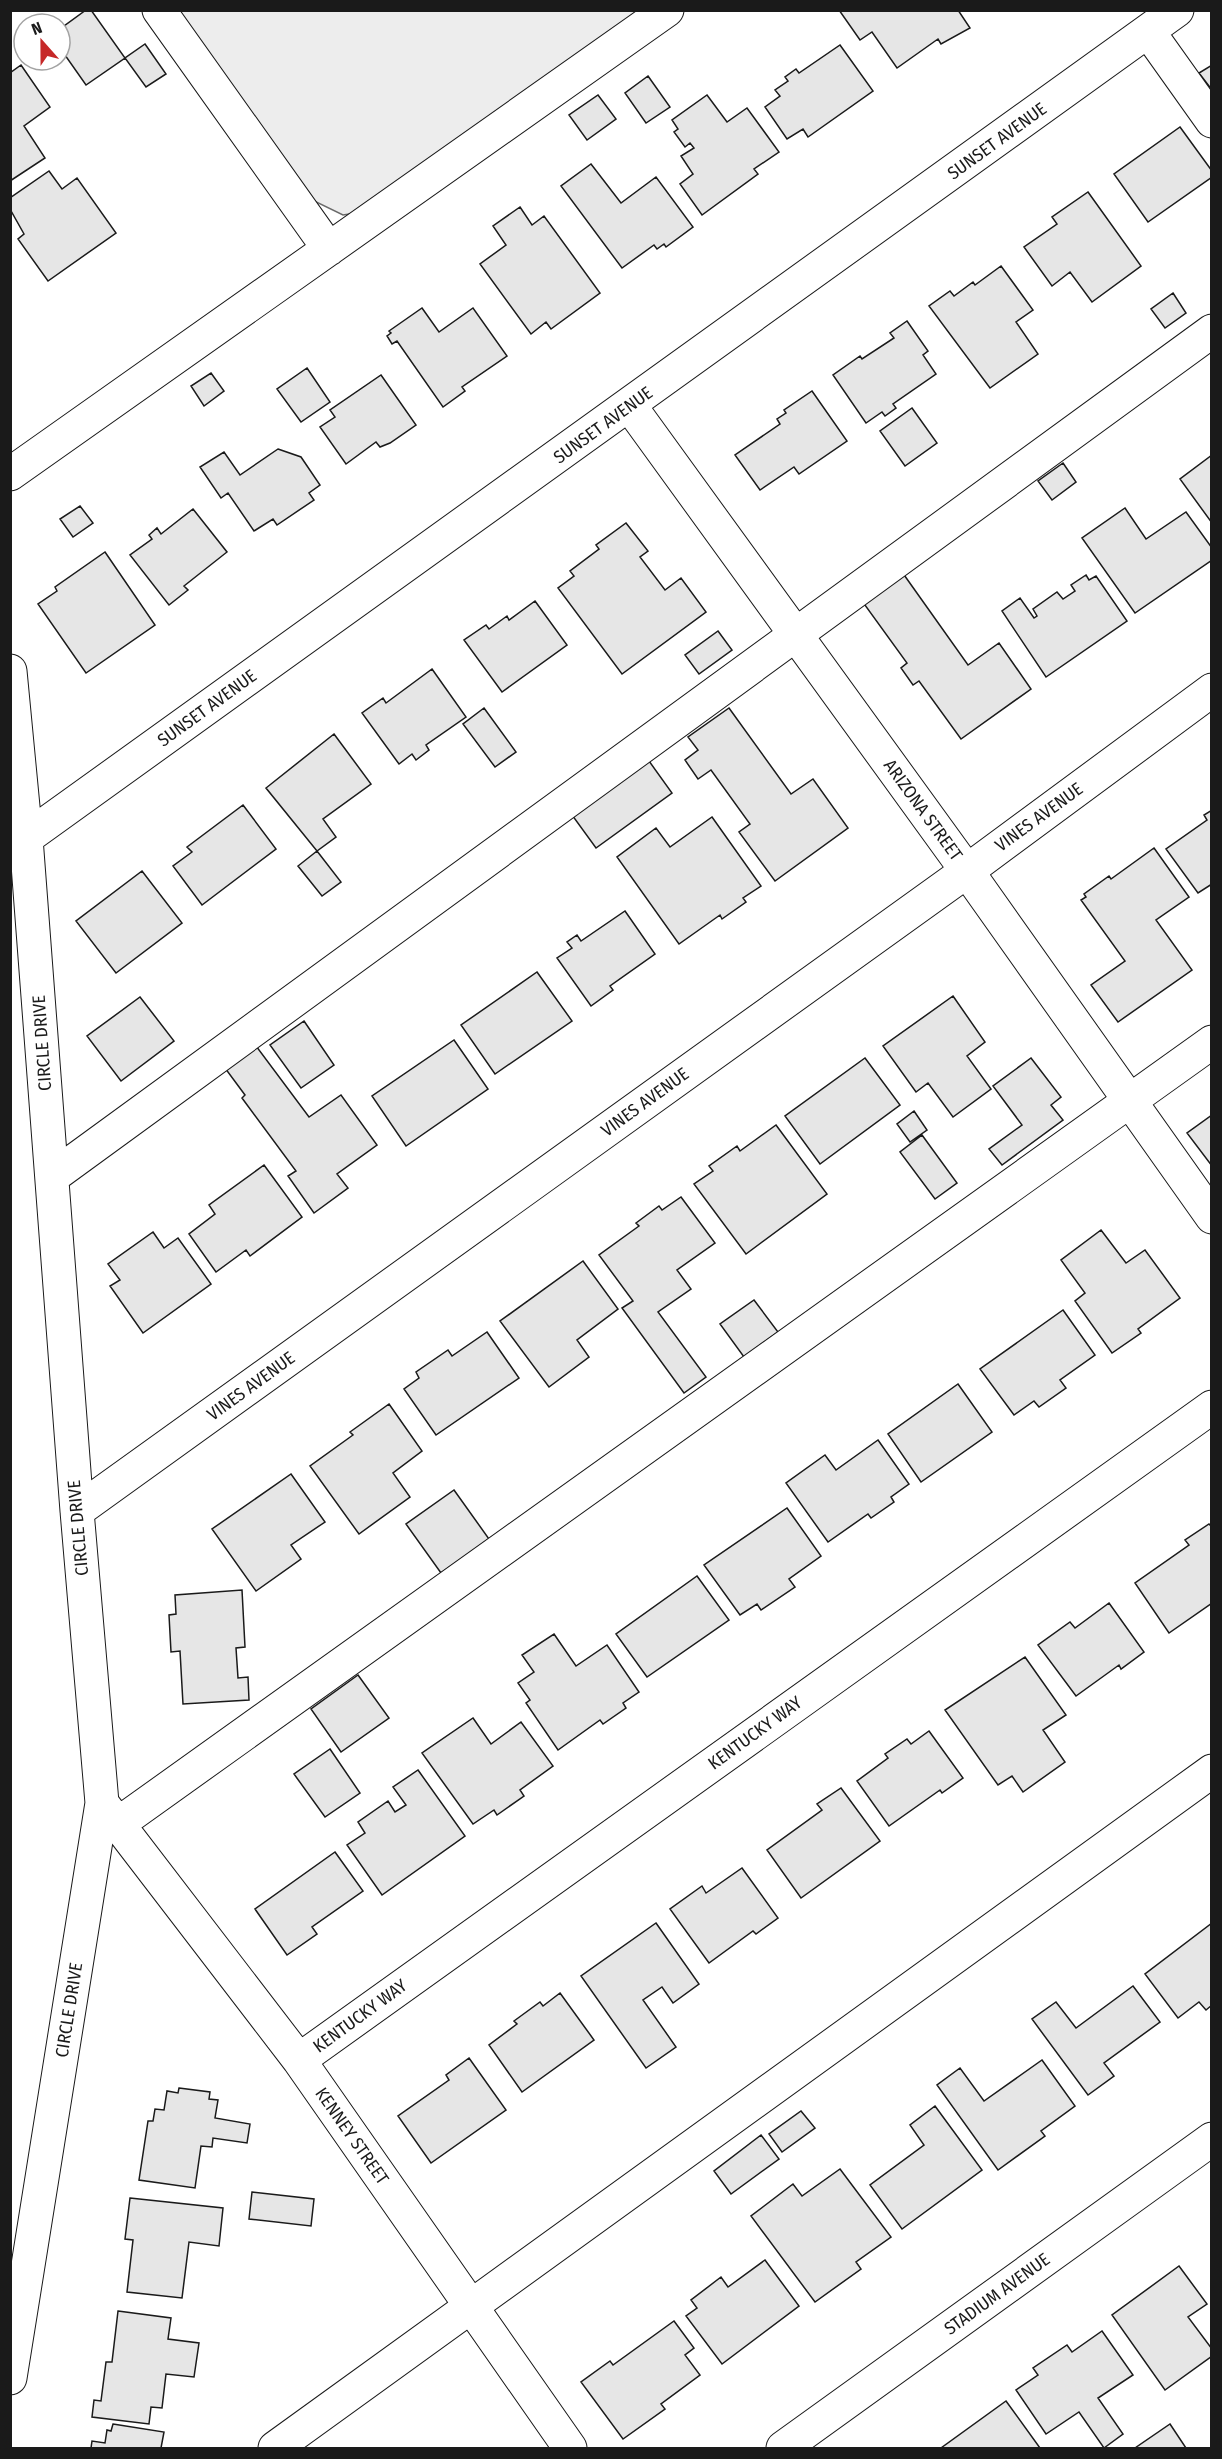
<svg xmlns="http://www.w3.org/2000/svg" width="1222" height="2459" viewBox="0 0 1222 2459" font-family="'Fira Sans Condensed',sans-serif">
  <style>
    .built { fill: #ededed; stroke: #6a6a6a; stroke-width: 1.5 }
    .building { fill: #e6e6e6; stroke: #1a1a1a; stroke-width: 1.5 }
    .lines { fill: none; stroke-linecap: round; stroke-linejoin: round }
    .minor-casing { stroke: #1a1a1a; stroke-width: 35 }
    .minor { stroke: #fff; stroke-width: 33 }
    .labels { text-anchor: middle; dominant-baseline: central; stroke-width: 4.5; stroke-linejoin: round; paint-order: stroke }
    .street-label { font-size: 18px; fill: #1a1a1a; stroke: #fff }
  </style>
  <rect width="100%" height="100%" fill="#fff"/>
  <path class="built" d="M172,11H660L375,210L343,215L310,199Z"/>
  <path class="building" d="M86,10H91L125,58L86,85L60,48V29Z
    M839,10H958L970,28L941,44L938,39L897,68L872,32L860,40Z
    M145,44L166,74L146,87L125,58Z
    M840,45L873,91L808,137L803,129L787,139L765,107L780,96L775,90L788,81L785,77L796,69L799,73Z
    M21,65L50,107L24,126L45,158L10,181V73Z
    M1212,65V90L1199,73Z
    M648,76L670,107L646,123L625,93Z
    M598,95L616,119L587,140L569,115Z
    M707,95L727,122L747,108L779,152L754,169L758,174L702,215L680,184L693,174L681,156L694,148L690,143L685,147L674,132L678,129L672,120Z
    M1180,127L1212,171V177L1148,222L1114,174Z
    M591,164L621,203L656,177L693,227L666,247L664,244L657,249L654,245L622,268L561,186Z
    M49,171L62,189L77,178L116,233L48,281L18,239L24,234L10,209V198Z
    M1088,192L1141,266L1092,302L1070,272L1052,286L1024,247L1057,224L1052,217Z
    M520,207L532,225L544,216L600,293L551,329L546,322L531,334L480,264L506,245L493,226Z
    M1001,266L1033,310L1016,322L1038,354L990,388L929,306L950,291L954,296L973,282L975,285Z
    M1173,293L1186,313L1165,328L1151,309Z
    M422,308L439,332L473,308L507,356L462,387L465,391L443,407L397,341L392,344L387,336L391,333L389,331Z
    M907,321L928,351L923,355L936,374L893,404L896,408L885,416L882,412L866,423L833,375L860,356L862,359L894,338L890,333Z
    M307,368L330,402L301,422L277,389Z
    M211,373L224,391L204,406L191,386Z
    M381,375L416,425L390,443L380,447L376,442L346,464L320,427L335,417L330,410Z
    M812,391L847,441L799,474L794,467L760,490L735,455L780,424L777,419L786,413L784,410Z
    M912,408L937,443L905,466L880,431Z
    M278,449L301,457L320,485L309,493L314,500L277,525L273,519L254,531L228,493L221,498L200,467L224,452L240,475Z
    M1212,455V523L1180,479Z
    M1063,463L1076,482L1052,500L1038,481Z
    M80,506L93,523L73,537L60,519Z
    M1125,508L1146,539L1186,512L1212,548V560L1135,613L1082,538Z
    M193,509L227,552L184,586L188,590L169,605L130,555L152,539L149,535L157,528L161,534Z
    M626,523L648,551L640,557L665,590L681,578L706,612L622,674L558,588L574,576L570,571L599,549L596,545Z
    M105,552L155,625L86,673L38,604L57,591L55,587Z
    M902,572L968,665L999,643L1031,689L961,739L919,681L913,685L901,668L907,663L862,601Z
    M1086,575L1089,580L1096,576L1127,621L1046,677L1002,611L1020,598L1034,618L1037,616L1033,609L1057,592L1063,599L1075,591L1071,585Z
    M535,601L567,645L502,692L464,640L486,625L489,629L507,616L509,620Z
    M718,631L732,650L699,674L685,655Z
    M432,669L466,717L426,745L429,750L416,760L412,754L399,764L362,713L383,698L386,703Z
    M484,708L516,752L495,767L463,724Z
    M729,708L791,794L813,779L848,828L775,881L739,832L750,824L711,770L698,779L685,760L698,750L688,737Z
    M334,734L371,784L323,819L336,837L317,851L266,788Z
    M649,761L672,793L596,848L572,815Z
    M243,805L276,849L202,905L173,866L192,852L187,847Z
    M1212,810V884L1198,893L1166,849L1207,820L1204,815Z
    M712,817L761,886L743,898L746,902L722,919L720,915L679,944L617,857L656,828L670,847Z
    M1154,848L1189,897L1156,920L1192,970L1118,1022L1091,985L1125,961L1081,900L1086,897L1084,894L1109,876L1111,879Z
    M317,851L341,882L322,896L298,866Z
    M142,871L182,923L116,973L76,921Z
    M625,911L655,954L610,986L613,990L591,1006L557,958L572,948L567,942L577,935L581,941Z
    M537,972L572,1021L495,1074L461,1025Z
    M953,996L985,1042L967,1056L991,1089L953,1117L928,1083L916,1092L883,1046Z
    M140,997L174,1041L121,1081L87,1036Z
    M304,1021L334,1065L301,1088L270,1045Z
    M454,1040L488,1089L406,1146L372,1096Z
    M253,1042L309,1117L341,1095L377,1145L337,1174L348,1188L314,1213L288,1176L296,1171L242,1098L245,1095L222,1064Z
    M865,1058L900,1105L820,1164L785,1116Z
    M1031,1058L1061,1097L1051,1105L1063,1120L1002,1165L989,1149L1022,1125L993,1086Z
    M914,1111L927,1130L910,1142L897,1124Z
    M1212,1115V1166L1187,1133Z
    M776,1125L827,1194L746,1254L694,1184L713,1171L709,1166L737,1146L740,1151Z
    M922,1135L957,1183L935,1199L900,1152Z
    M264,1165L302,1217L250,1256L246,1250L216,1272L189,1234L215,1214L209,1205Z
    M681,1197L715,1243L677,1270L691,1289L658,1312L706,1377L684,1393L622,1308L633,1301L599,1255L639,1226L636,1223L659,1206L662,1210Z
    M1101,1230L1126,1263L1145,1250L1180,1298L1138,1329L1141,1333L1112,1353L1075,1301L1085,1293L1061,1260Z
    M153,1232L164,1248L178,1238L211,1284L143,1333L110,1286L120,1280L108,1264Z
    M583,1261L618,1309L577,1340L589,1357L549,1387L500,1321Z
    M754,1300L778,1332L744,1357L720,1324Z
    M1063,1310L1095,1355L1060,1380L1066,1388L1039,1407L1034,1401L1014,1415L980,1369Z
    M487,1332L519,1378L436,1435L404,1389L419,1378L416,1372L448,1350L452,1356Z
    M958,1384L992,1432L921,1482L888,1434Z
    M389,1404L422,1451L393,1473L410,1497L359,1534L310,1466L353,1435L350,1432Z
    M878,1440L909,1484L891,1497L894,1502L871,1518L868,1514L828,1542L786,1483L825,1455L836,1470Z
    M291,1474L325,1522L291,1545L301,1559L256,1591L212,1529Z
    M454,1490L489,1539L441,1573L406,1524Z
    M787,1508L821,1556L789,1579L795,1587L761,1610L757,1604L740,1615L704,1565Z
    M1209,1524L1212,1527V1603L1169,1633L1135,1583L1189,1545L1185,1540Z
    M697,1576L729,1620L647,1677L616,1634Z
    M242,1590L245,1647L236,1648L238,1678L248,1677L249,1700L183,1704L180,1651L171,1652L169,1615L176,1614L175,1595Z
    M1109,1603L1144,1652L1121,1669L1119,1665L1076,1696L1038,1645L1070,1622L1075,1628Z
    M554,1634L576,1666L607,1645L639,1692L623,1703L626,1708L603,1724L600,1720L558,1750L526,1703L530,1700L518,1683L534,1672L522,1655Z
    M1025,1657L1066,1715L1043,1730L1065,1762L1023,1792L1012,1776L998,1785L945,1710Z
    M358,1675L389,1718L341,1752L311,1709Z
    M473,1718L491,1744L521,1722L553,1766L520,1790L524,1796L497,1815L494,1810L473,1824L422,1753Z
    M929,1731L963,1778L942,1793L940,1790L889,1826L857,1781L888,1758L885,1754L907,1739L911,1744Z
    M330,1749L360,1793L325,1817L294,1774Z
    M418,1770L465,1836L382,1895L347,1845L365,1833L358,1822L388,1801L395,1812L406,1805L393,1787Z
    M841,1788L880,1841L801,1898L767,1850L822,1810L817,1804Z
    M335,1852L363,1891L312,1927L317,1934L287,1955L255,1909Z
    M742,1868L778,1918L756,1934L753,1931L709,1963L670,1909L702,1886L706,1893Z
    M656,1923L699,1984L673,2003L662,1987L643,2000L676,2047L646,2068L581,1976Z
    M1212,1923V2005L1206,2010L1199,2002L1178,2018L1145,1974Z
    M1133,1986L1160,2022L1104,2063L1114,2076L1088,2095L1032,2019L1056,2002L1076,2028Z
    M560,1993L594,2040L522,2092L489,2045L517,2024L514,2021L540,2002L543,2006Z
    M469,2058L506,2110L431,2163L398,2116L449,2080L446,2075Z
    M1042,2060L1075,2106L1041,2131L1045,2136L998,2170L937,2085L960,2068L984,2101Z
    M179,2088L210,2092L209,2099L218,2100L215,2118L250,2124L247,2143L213,2138L212,2147L201,2146L195,2188L139,2180L148,2121H153L155,2109L164,2110L167,2091L178,2093Z
    M935,2106L982,2170L902,2229L870,2185L924,2145L910,2125Z
    M801,2111L815,2128L782,2152L769,2134Z
    M761,2135L779,2159L731,2194L714,2171Z
    M840,2169L891,2237L856,2262L861,2269L815,2302L751,2216L793,2184L802,2196Z
    M252,2192L314,2199L311,2226L249,2219Z
    M130,2198L223,2208L219,2246L189,2242L182,2298L127,2292L133,2240L125,2239Z
    M765,2260L799,2306L722,2364L686,2316L697,2308L691,2300L721,2277L728,2287Z
    M1179,2266L1207,2304L1188,2317L1212,2349V2356L1165,2390L1112,2315Z
    M118,2311L171,2318L168,2339L199,2343L194,2377L166,2374L162,2408L151,2407L149,2424L92,2417L94,2400L101,2401L106,2362H112Z
    M674,2321L694,2348L685,2355L700,2375L661,2404L665,2409L623,2439L581,2382L610,2361L613,2365Z
    M1102,2331L1133,2375L1098,2398L1123,2434L1104,2448L1079,2412L1046,2434L1016,2390L1038,2375L1033,2368L1067,2345L1072,2352Z
    M1006,2401L1040,2448H941Z
    M113,2424L164,2432L161,2448H91L92,2441L105,2443L107,2430L111,2431Z
    M1170,2424L1186,2448H1135Z"/>
  <g class="lines">
    <defs>
      <path id="minor" d="M159,10L329,249
        M1148,31L1212,121
        M630,406L967,871L1212,1217
        M10,474L667,10
        M10,671L26,838L77,1511L102,1803L10,2378
        M26,838L1177,10
        M52,1177L1212,331
        M77,1511L967,871L1212,690
        M105,1807L299,2060L570,2448
        M118,1824L1212,1042
        M299,2060L1212,1407
        M275,2448L1212,1771
        M783,2448L1212,2139"/>
    </defs>
    <use href="#minor" class="minor-casing"/>
    <use href="#minor" class="minor"/>
  </g>
  <g class="labels">
    <g class="street-label">
      <text transform="translate(997 141) rotate(-36)">SUNSET AVENUE</text>
      <text transform="translate(603 425) rotate(-36)">SUNSET AVENUE</text>
      <text transform="translate(207 708) rotate(-36)">SUNSET AVENUE</text>
      <text transform="translate(923 810) rotate(54)">ARIZONA STREET</text>
      <text transform="translate(1039 817) rotate(-36)">VINES AVENUE</text>
      <text transform="translate(42 1043) rotate(-94)">CIRCLE DRIVE</text>
      <text transform="translate(645 1102) rotate(-36)">VINES AVENUE</text>
      <text transform="translate(251 1386) rotate(-36)">VINES AVENUE</text>
      <text transform="translate(78 1528) rotate(-95)">CIRCLE DRIVE</text>
      <text transform="translate(755 1733) rotate(-36)">KENTUCKY WAY</text>
      <text transform="translate(69 2010) rotate(-81)">CIRCLE DRIVE</text>
      <text transform="translate(360 2016) rotate(-36)">KENTUCKY WAY</text>
      <text transform="translate(352 2136) rotate(55)">KENNEY STREET</text>
      <text transform="translate(997 2294) rotate(-36)">STADIUM AVENUE</text>
    </g>
  </g>
  <rect width="1222" height="2459" fill="none" stroke="#1a1a1a" stroke-width="24"/>
  <g transform="translate(42 42) rotate(339)"><circle r="28" fill="#ffffff" stroke="#a3a3a3" stroke-width="1.5"/>
  <path d="M0-4.5L10 22L0 15L-10 22Z" fill="#c62828"/>
  <text y="-9" font-size="16" font-weight="bold" text-anchor="middle" fill="#1a1a1a">N</text>
  </g>
</svg>
